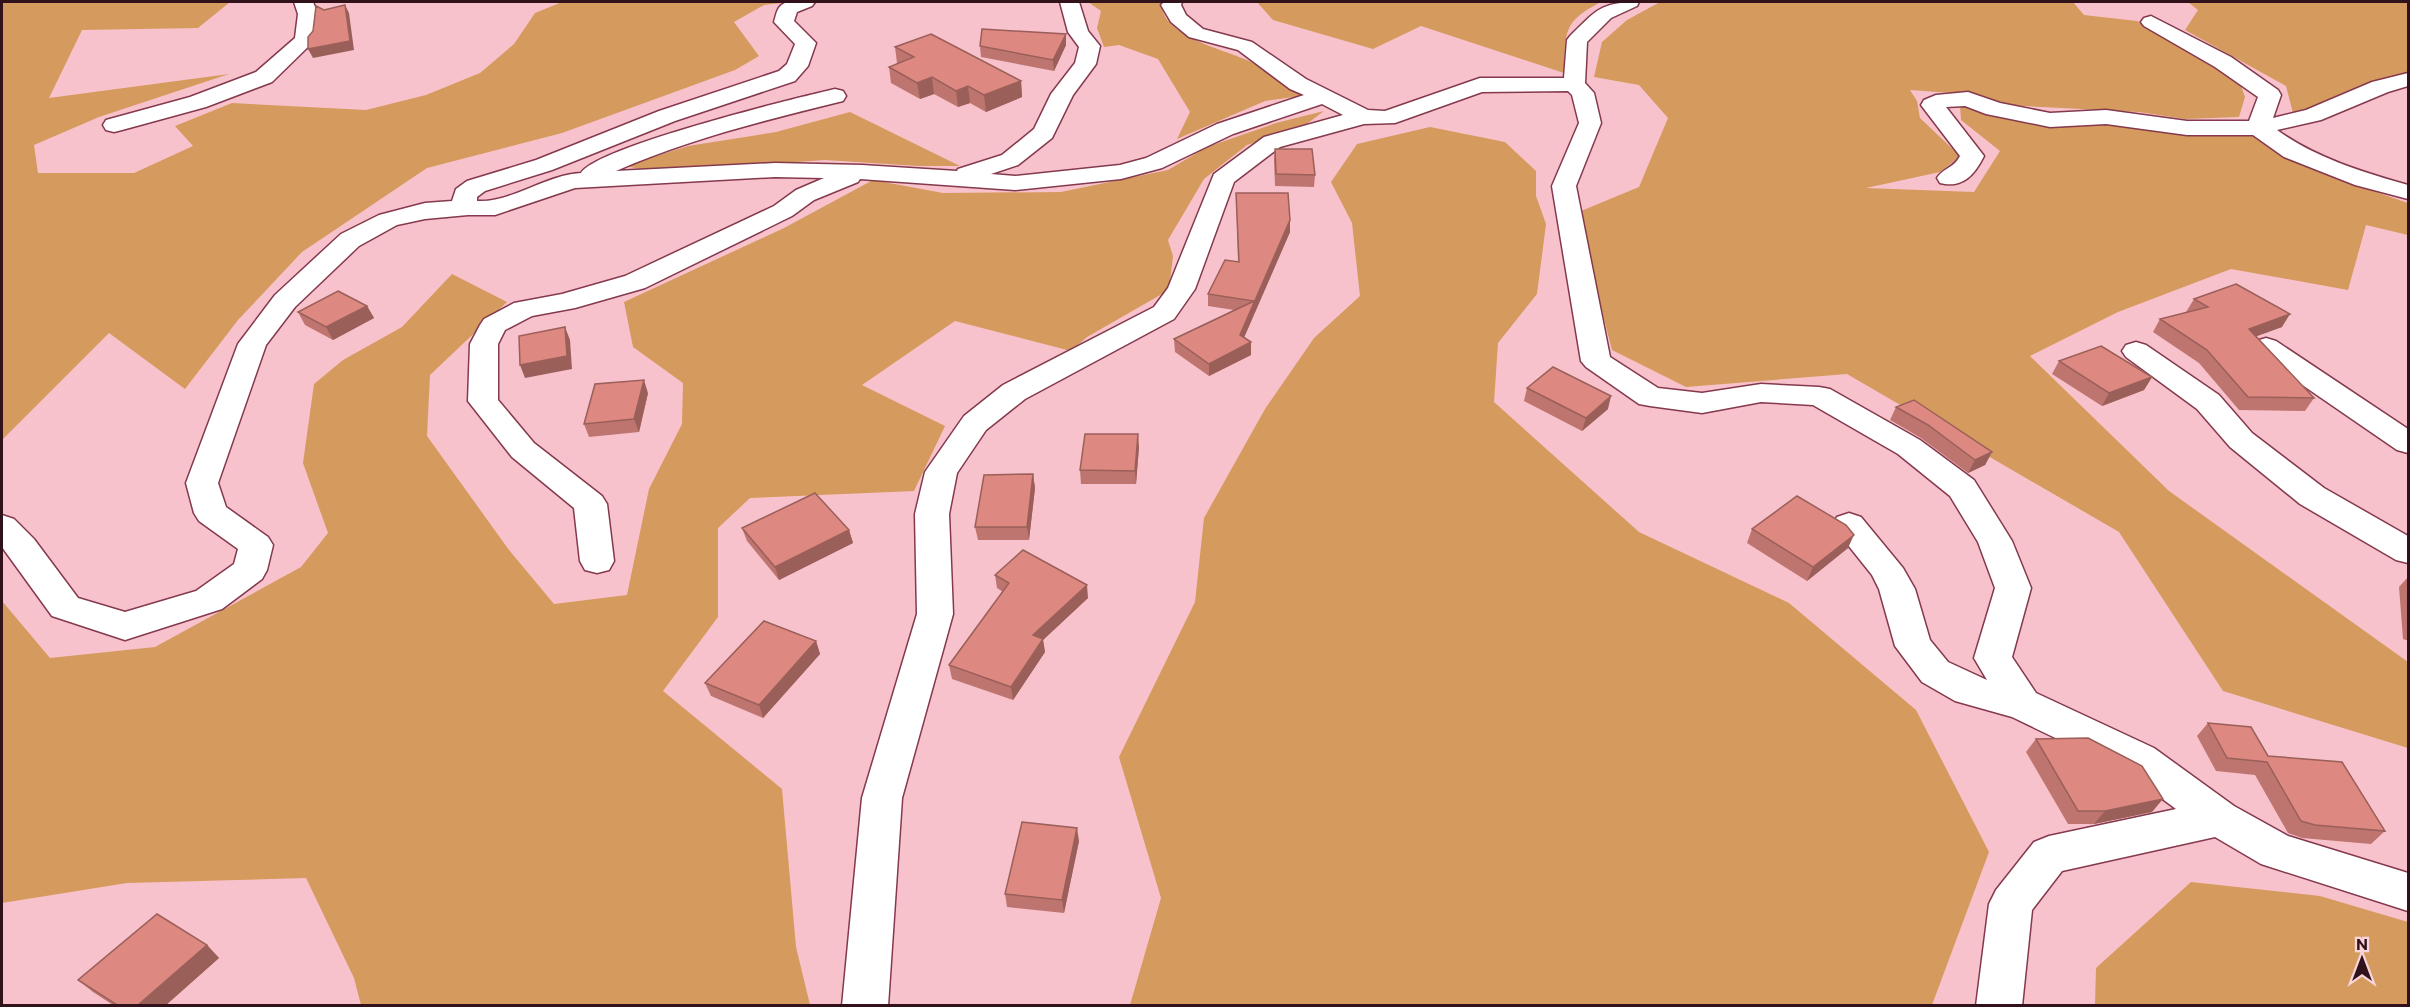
<svg xmlns="http://www.w3.org/2000/svg" width="2410" height="1007" viewBox="0 0 2410 1007" font-family="Commissioner,sans-serif">
  <style>
    .green { fill: #d59a5d }
    .lines { fill: none; stroke-linecap: round; stroke-linejoin: round }
    .minor-casing { stroke: #84394d; stroke-width: 3 }
    .minor { fill: #fff; fill-rule: evenodd }
    .wall { fill: #be756f }
    .shaded-wall { fill: #9b5f5a }
    .building { fill: #dd8881; stroke: #9b5f5a; stroke-width: 1.5 }
  </style>
  <rect width="100%" height="100%" fill="#f8c2cc"/>
  <path class="green" d="M2,2H230L198,28L82,30L49,98L229,74L99,117L34,145L38,173H134L193,146L175,126L232,103L366,110L426,95L480,73L514,44L535,13L562,2H791L764,5L734,22L759,56L735,70L562,133L427,168L302,252L238,320L185,389L109,333L2,440Z
    M1088,2H1162C1159,35 1222,49 1247,60C1266,69 1284,84 1301,96L1265,101L1177,139L1190,112L1158,59L1119,45L1104,47L1097,28L1101,11Z
    M1257,2H1601C1562,22 1566,32 1564,73L1421,26L1373,49L1273,20Z
    M1660,2H2073L2084,15L2137,21L2240,83L2245,97L2239,117L2185,119L2139,112L2005,105L1981,95L1910,90L1917,101L1920,118L1960,156L1940,172L1866,188L1974,192L2000,151L1961,120L1960,106L2005,117L2069,127L2118,124L2191,136L2255,135L2289,157L2353,184L2408,203V235L2366,225L2348,290L2231,269L2118,312L2030,356L2169,491L2408,662V748L2223,691L2119,532L1847,374L1686,387L1612,350L1590,265L1581,211L1639,187L1668,118L1639,85L1594,77L1602,42L1627,20Z
    M2188,2H2408V77L2293,113L2286,86L2185,30L2198,10Z
    M1324,111L1304,126L1247,145L1204,179L1168,240L1173,256L1169,290L1087,337L1071,351L955,321L862,385L945,426L914,491L750,498L718,528V617L663,691L782,789L796,947L810,1005H361L354,978L306,878L127,883L2,903V601L50,658L155,647L301,567L328,533L303,463L314,384L343,360L402,327L452,274L507,302L430,375L427,436L509,550L554,604L627,595L649,489L682,424L683,383L633,347L624,302L784,228L873,180L943,193L1061,192L1168,170L1207,147L1276,123Z
    M850,112L960,166H919L825,160L655,172L625,166L688,146L776,132Z
    M1430,127L1505,142L1536,171V196L1546,224L1537,294L1498,343L1494,402L1639,532L1789,603L1916,710L1989,852L1932,1005H1130L1161,898L1119,757L1195,602L1204,518L1265,409L1314,338L1360,296L1352,223L1331,182L1357,144Z
    M2191,882L2320,896L2408,922V1005H2095L2096,968Z"/>
  <g class="lines">
    <defs>
      <path id="minor" d="M294,2H313L318,14L315,40L272,82L206,107L122,130L114,132L106,130L103,125L106,120L190,97L256,72L295,38L298,14Z
        M788,2H815L812,6L797,12L794,21L816,43L808,66L795,81L675,121L552,170L485,191L477,197V201C511,203 545,175 581,173C596,147 796,98 835,89L843,91L846,96L843,101C766,120 689,139 616,171L775,163L862,165L957,171L958,169L1002,155L1034,129L1051,94L1075,63L1079,47L1068,32L1060,2H1079L1088,31L1100,46L1096,64L1073,95L1052,138L1018,165L991,174L1015,176L1120,165L1146,158L1217,124L1304,95L1290,89L1238,50L1189,37L1171,22L1161,5L1164,2H1182L1181,5L1186,15L1203,29L1252,42L1306,79L1368,110L1385,111L1480,78H1564L1567,40L1570,36C1597,10 1600,2 1639,2L1637,6L1611,18L1587,42L1585,83L1594,93L1601,123L1576,186L1610,357L1658,388L1702,393L1761,384L1819,387L1830,389L1920,440L1974,480L2012,541L2031,588L2012,657L2036,693L2154,748L2234,806L2288,836L2408,873V911L2261,864L2215,837L2062,871L2032,910L2022,1006H1976L1989,904L1996,890L2034,842L2049,836L2176,809L2126,772L2012,717L1955,701L1922,682L1895,646L1879,589L1872,575L1832,525L1837,517L1849,513L1861,517L1903,568L1915,589L1930,640L1948,662L1987,680L1974,658L1995,588L1978,542L1950,496L1898,454L1813,405L1761,402L1702,413L1650,406L1639,404L1586,367L1581,361L1552,186L1579,123L1572,95L1568,91L1482,92L1395,123L1364,124L1280,147L1234,182L1195,289L1174,319L1025,399L986,430L957,473L949,514L953,614L902,798L888,1006H842L862,798L917,614L915,514L925,472L964,416L1003,385L1154,307L1168,288L1214,174L1264,137L1343,115L1322,104L1233,134L1162,168L1121,179L1015,190L860,179L858,182L814,200L792,216L645,288L575,308L532,316L505,330L498,344V400L534,443L602,496L607,504L614,561L609,570L597,573L585,570L580,561L574,508L512,457L468,401L470,344L480,325L484,319L514,303L562,294L625,276L774,206L796,190L824,178L775,177L575,188L495,215H468L425,219L397,225L359,246L295,307L266,345L218,483L226,507L268,537L273,545L267,570L262,579L222,609L125,640L52,616L2,547V515L14,519L34,539L78,598L125,612L196,591L234,564L238,549L199,521L194,513L186,483L238,344L275,295L341,234L379,215L425,203L452,201L456,189L467,181L536,160L659,111L779,71L787,64L795,44L774,22C777,12 777,5 788,2Z
        M2151,16L2231,57L2278,90L2281,95L2273,118L2306,110L2372,82L2408,73V86L2388,92L2321,120L2277,130C2316,158 2363,172 2408,185V199L2355,185L2284,157L2253,135H2187L2106,124L2050,127L1986,114L1965,106L1946,107L1984,156C1975,174 1963,189 1940,183L1937,178C1944,167 1953,169 1960,156L1921,105L1924,100L1936,95L1968,92L2000,103L2050,113L2106,110L2187,121H2249L2258,97L2215,67L2144,26L2141,22L2144,18Z
        M2266,338L2276,341L2408,429V453L2397,450L2256,353L2252,347L2256,341Z
        M2136,342L2146,345L2219,395L2252,433L2324,488L2408,536V563L2396,560L2300,504L2230,447L2197,409L2126,357L2122,351L2126,345Z"/>
    </defs>
    <use href="#minor" class="minor-casing"/>
    <use href="#minor" class="minor"/>
  </g>
  <path class="wall" d="M1066,34V45L1054,71L981,57L980,46Z
    M895,47L1021,81L1022,97L986,112L970,103L958,107L934,94L920,99L891,83L889,67L898,63H897Z
    M1275,149L1315,175L1314,187L1275,186L1274,160Z
    M1236,193L1290,220V232L1244,337L1251,342V355L1209,376L1175,352L1174,339L1234,310L1208,306V294L1238,262Z
    M2194,299L2282,327L2256,336L2314,398L2305,411L2239,410L2199,363L2153,332L2160,319L2187,312H2186Z
    M367,306L374,318L333,340L305,325L298,312Z
    M2059,361L2152,377L2144,390L2102,406L2052,374Z
    M1527,388L1608,409L1582,431L1524,401Z
    M648,393L639,432L589,437L584,424Z
    M1896,407L1992,452L1985,465L1968,473L1921,438L1890,420Z
    M1139,447L1136,484H1081L1080,470Z
    M1033,474L1035,488L1029,540H978L975,527Z
    M742,528L849,530L853,543L779,580L747,541Z
    M1752,529L1848,548L1807,581L1747,543Z
    M995,575L1088,598L1043,640L1045,652L1013,700L952,679L949,665L1003,592L997,588Z
    M2409,576V641L2403,639L2399,587Z
    M816,641L820,654L763,718L711,696L705,683Z
    M2208,723L2268,756L2385,831L2371,844L2302,838L2288,833L2255,775L2216,771L2197,736Z
    M2036,739L2152,812L2094,824H2068L2026,752Z
    M1079,841L1064,913L1007,907L1005,894Z
    M207,945L219,958L166,1005H113L93,992L78,980Z"/>
  <path class="shaded-wall" d="M345,5L349,13L354,50L313,58L308,49Z
    M1066,34V45L1054,71L1053,60Z
    M932,77L934,94L920,99L917,83Z
    M1021,81L1022,97L986,112L984,95Z
    M968,86L970,103L958,107L956,91Z
    M1290,220V232L1240,347V335Z
    M367,306L374,318L333,340L326,327Z
    M2290,314L2282,327L2241,342L2249,329Z
    M565,327L570,340L572,369L525,378L520,365Z
    M1251,342V355L1209,376V364Z
    M2152,377L2144,390L2102,406L2109,393Z
    M644,380L648,393L639,432L634,419Z
    M1611,396L1608,409L1582,431L1586,418Z
    M1138,434L1139,447L1136,484L1135,471Z
    M1992,452L1985,465L1968,473L1975,460Z
    M1033,474L1035,488L1029,540L1027,527Z
    M849,530L853,543L779,580L775,567Z
    M1854,535L1848,548L1807,581L1813,567Z
    M1087,585L1088,598L1043,640L1045,652L1013,700L1011,687L1033,635Z
    M816,641L820,654L763,718L759,705Z
    M2163,799L2152,812L2094,824L2105,811Z
    M1077,828L1079,841L1064,913L1062,900Z
    M207,945L219,958L166,1005H138Z"/>
  <path class="building" d="M345,5L350,41L308,49V37L313,31L316,6L324,10Z
    M982,29L1066,34L1053,60L980,46Z
    M931,34L1021,81L984,95L968,86L956,91L932,77L917,83L889,67L914,57L895,47Z
    M1275,149H1312L1315,175L1276,174Z
    M1236,193H1288L1290,220L1240,335L1251,342L1209,364L1174,339L1254,301L1208,294L1225,260L1239,262Z
    M2236,284L2290,314L2249,329L2314,398L2248,397L2207,350L2160,319L2208,307L2194,299Z
    M338,291L367,306L326,327L298,312Z
    M565,327L567,356L520,365L519,336Z
    M2101,346L2152,377L2109,393L2059,361Z
    M1553,367L1611,396L1586,418L1527,388Z
    M644,380L634,419L584,424L595,384Z
    M1914,400L1992,452L1975,460L1928,425L1896,407Z
    M1085,434H1138L1135,471L1080,470Z
    M1033,474L1027,527H975L984,475Z
    M815,493L849,530L775,567L742,528Z
    M1797,496L1846,525L1854,535L1813,567L1752,529Z
    M1023,550L1087,585L1033,635L1043,639L1011,687L949,665L1009,583L995,575Z
    M764,621L816,641L759,705L705,683Z
    M2208,723L2251,727L2268,756L2342,762L2385,831L2315,825L2301,821L2267,762L2227,758Z
    M2088,738L2142,766L2163,799L2105,811H2078L2036,739Z
    M1022,822L1077,828L1062,900L1005,894Z
    M157,914L207,945L138,1005H117L78,980Z"/>
  <rect width="2410" height="1007" fill="none" stroke="#32121a" stroke-width="6"/>
  <g transform="translate(2362 959)" stroke="#f9d4db" stroke-width="4.5" paint-order="stroke">
  <path d="M0-4.5L10 22L0 15L-10 22Z" fill="#32121a"/>
  <text y="-9" font-size="16" font-weight="bold" text-anchor="middle" fill="#32121a">N</text>
  </g>
</svg>
